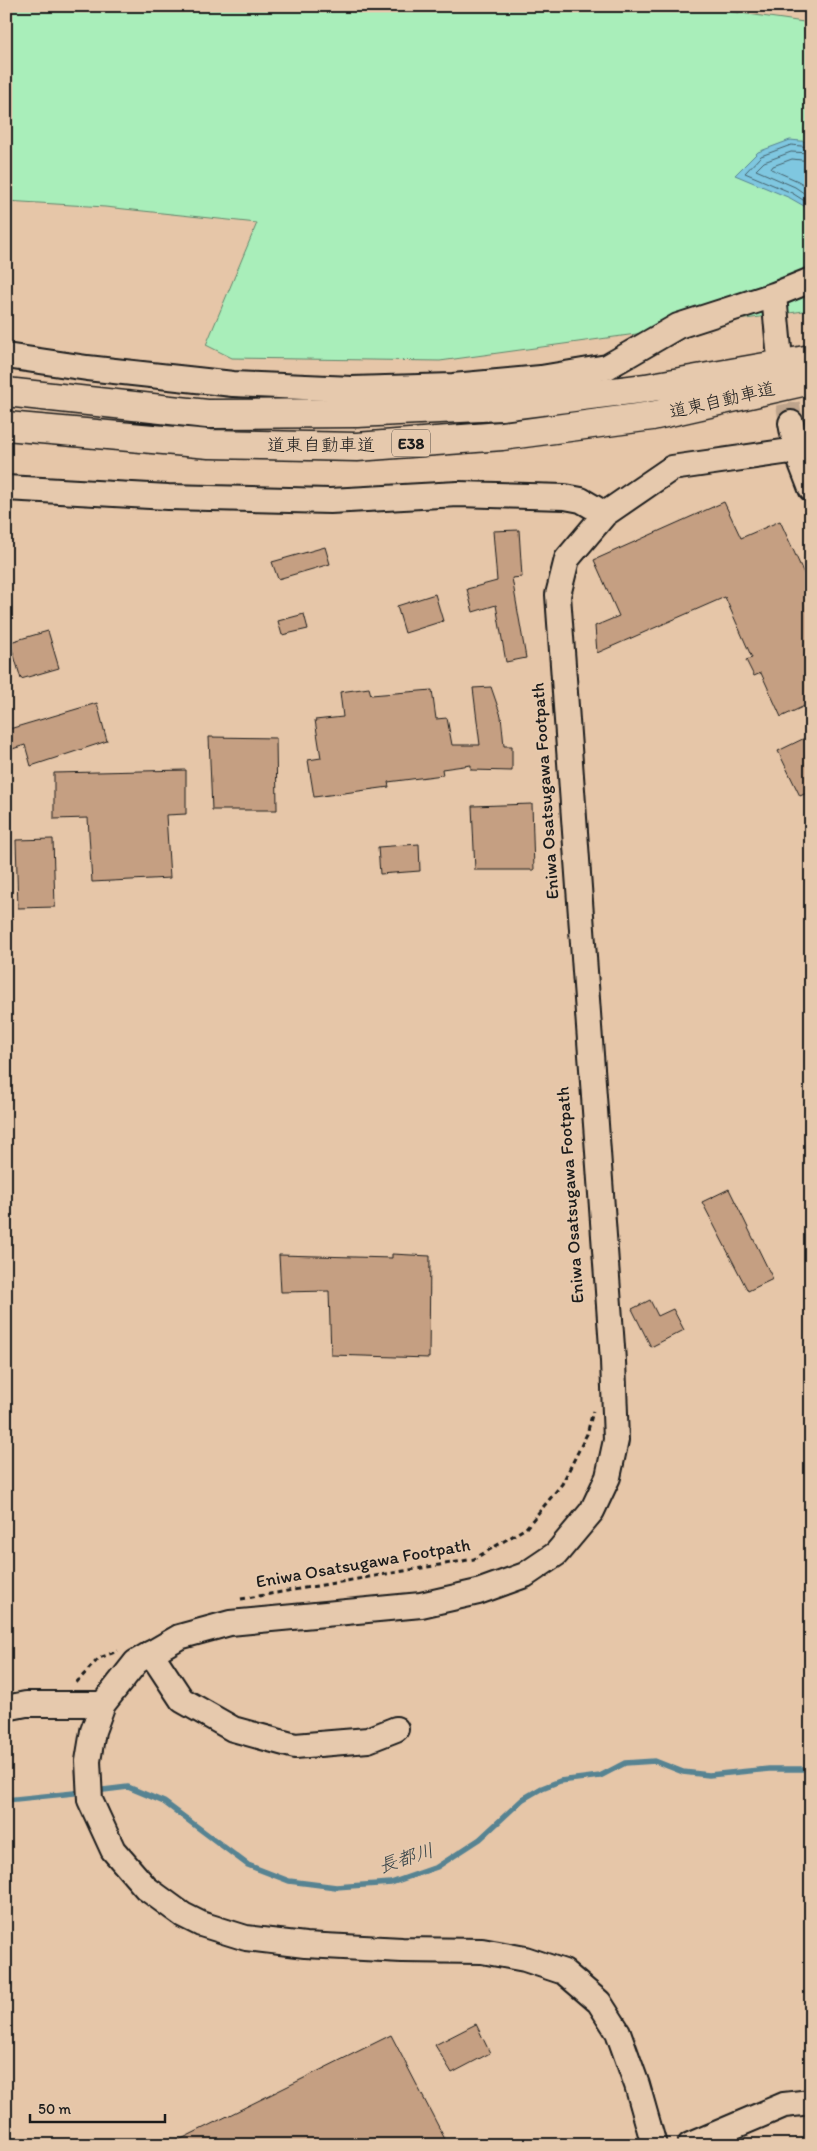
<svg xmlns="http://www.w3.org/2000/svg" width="817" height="2151" viewBox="0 0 817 2151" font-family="Itim,'Klee One',sans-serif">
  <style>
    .green { fill: #a9eeba; stroke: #62856b }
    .water { fill: #7fc7e0; stroke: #578392 }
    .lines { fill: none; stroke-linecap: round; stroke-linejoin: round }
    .shore { stroke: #44606a; stroke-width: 1 }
    .stream { stroke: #578392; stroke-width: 5.5 }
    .building { fill: #c59f82; stroke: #1c1c1c }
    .minor-tunnel { stroke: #bea48c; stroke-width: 24; stroke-dasharray: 24 12; stroke-linecap: butt }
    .minor-casing { stroke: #1c1c1c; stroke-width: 28 }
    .highway-casing { stroke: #1c1c1c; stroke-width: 31 }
    .path { stroke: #1c1c1c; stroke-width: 3; stroke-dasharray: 5 4; stroke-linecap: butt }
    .minor { stroke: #e6c9ad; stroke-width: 24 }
    .highway { stroke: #e6c9ad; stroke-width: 28 }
    .labels { text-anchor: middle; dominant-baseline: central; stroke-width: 4; stroke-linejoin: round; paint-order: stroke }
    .shield { fill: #e6c9ad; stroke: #595048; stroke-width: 1 }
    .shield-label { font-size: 16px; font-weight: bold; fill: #1c1c1c }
    .street-label { font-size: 18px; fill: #1c1c1c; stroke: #e6c9ad }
    .water-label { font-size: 19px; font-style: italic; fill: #303e43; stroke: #e6c9ad }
  </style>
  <rect width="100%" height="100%" fill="#e6c6a8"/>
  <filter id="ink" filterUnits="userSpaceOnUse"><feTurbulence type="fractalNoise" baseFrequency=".02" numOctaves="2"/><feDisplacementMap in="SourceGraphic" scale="10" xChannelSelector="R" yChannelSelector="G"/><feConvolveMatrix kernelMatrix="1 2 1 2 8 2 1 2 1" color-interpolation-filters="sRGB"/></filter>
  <g filter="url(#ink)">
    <path class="green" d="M6,6H691L811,23V310L440,361L232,358L206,345L257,223L105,207L6,201Z"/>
    <path class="water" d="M790,140L811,142V210L790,198L735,175L758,152Z"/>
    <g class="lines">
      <path class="shore" d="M811,147L791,145L761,156L745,173L792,193L811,205
        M811,153L791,152L764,162L756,170L795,187L811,198
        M811,161L792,159L773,166L771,169L798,181L811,189"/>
      <path class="stream" d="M95,1791L128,1787L164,1802L248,1865L289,1881L336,1887L391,1883L437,1867L480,1839L523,1799L542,1788L560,1781L600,1776L625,1763L655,1761L683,1772L709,1775L769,1769H811
        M6,1800L84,1792"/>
    </g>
    <path class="building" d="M724,502L741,538L780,521L811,589V703L781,717L761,673L754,676L746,660L752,658L725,597L597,653L595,626L619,616L594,560Z
      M519,530L522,577L512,578L526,658L506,662L496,605L473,612L467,589L497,581L493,531Z
      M325,547L330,564L278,579L272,562Z
      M435,594L443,621L405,633L397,606Z
      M304,614L308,629L282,635L278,621Z
      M48,631L59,668L21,679L10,642Z
      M491,687L501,716L504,746H512V771L471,770V765L442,769L443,775L388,782L389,787L314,797L308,760L321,758L315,720L343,717L340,692L369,688L371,695L432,690L436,719L447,718L452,745H480L473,688Z
      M97,703L107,741L31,766L25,745L6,751V730Z
      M811,735V791L800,796L778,751Z
      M209,737L276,738L277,810H212Z
      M186,770V814L166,815L170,878L92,882L88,818L54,819V773Z
      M532,804L534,870H475L472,806Z
      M53,839L55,907L18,908L16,840Z
      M419,844L420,871L380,874L378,847Z
      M729,1189L773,1279L748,1291L702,1202Z
      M392,1254L430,1256L429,1358L331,1355L329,1291L281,1292L279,1255L392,1258Z
      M650,1300L658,1316L673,1309L684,1330L651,1347L632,1309Z
      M476,2024L490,2053L452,2073L435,2045Z
      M391,2035L448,2145H169Z"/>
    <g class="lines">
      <path class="minor-tunnel" d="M782,368L791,423"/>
      <defs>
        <path id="minor" d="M774,295L779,349
          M6,356L87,368L233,384L352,389L453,386L541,378L607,367L678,326L774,295L811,280
          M791,423L796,450L811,489
          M6,488L168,497L330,501L458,494L565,497L581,500L605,514
          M151,1653L182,1700L233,1729L295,1746L368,1740L396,1729
          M6,1708L26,1704H103
          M654,2145L637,2085L618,2032L599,2002L564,1972L525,1959L482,1951L402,1950L305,1945L246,1938L201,1924L183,1915L146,1888L113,1850L90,1800L88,1761L93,1731L103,1704L136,1662L179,1637L230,1623L421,1605L478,1592L525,1575L556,1554L592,1511L608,1477L616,1440L613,1361L558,595L567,559L605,514L672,468L811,448
          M690,2145L784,2105L811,2102"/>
        <path id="highway" d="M6,392L207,414L357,413L501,406L646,388L811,359
          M6,426L209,444L357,447L502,436L652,416L811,380"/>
      </defs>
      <use href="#minor" class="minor-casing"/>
      <use href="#highway" class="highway-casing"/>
      <path class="path" d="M241,1599L474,1559L526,1528L562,1484L587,1434L593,1411
        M76,1683L99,1658L118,1651"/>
      <use href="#minor" class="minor"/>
      <use href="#highway" class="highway"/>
    </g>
  </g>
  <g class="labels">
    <rect class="shield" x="392" y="429.5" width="38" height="27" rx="4"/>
    <g class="shield-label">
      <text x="411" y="443">E38</text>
    </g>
    <g class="street-label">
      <text transform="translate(722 400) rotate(-13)">道東自動車道</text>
      <text x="321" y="445">道東自動車道</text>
      <text transform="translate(545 791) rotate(-94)">Eniwa Osatsugawa Footpath</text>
      <text transform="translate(570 1195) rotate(-94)">Eniwa Osatsugawa Footpath</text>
      <text transform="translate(363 1563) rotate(-10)">Eniwa Osatsugawa Footpath</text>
    </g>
    <g class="water-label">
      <text transform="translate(406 1858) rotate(-18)">長都川</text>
    </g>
  </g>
  <rect width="817" height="2151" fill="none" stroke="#e6c9ad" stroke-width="25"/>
  <rect x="12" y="12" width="792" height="2126" fill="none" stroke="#1c1c1c" stroke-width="2" filter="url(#ink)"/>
  <path d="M30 2114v8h135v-8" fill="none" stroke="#1c1c1c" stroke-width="2.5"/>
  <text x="38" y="2114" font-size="15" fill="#1c1c1c" stroke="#e6c9ad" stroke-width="4" paint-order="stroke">50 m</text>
</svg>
